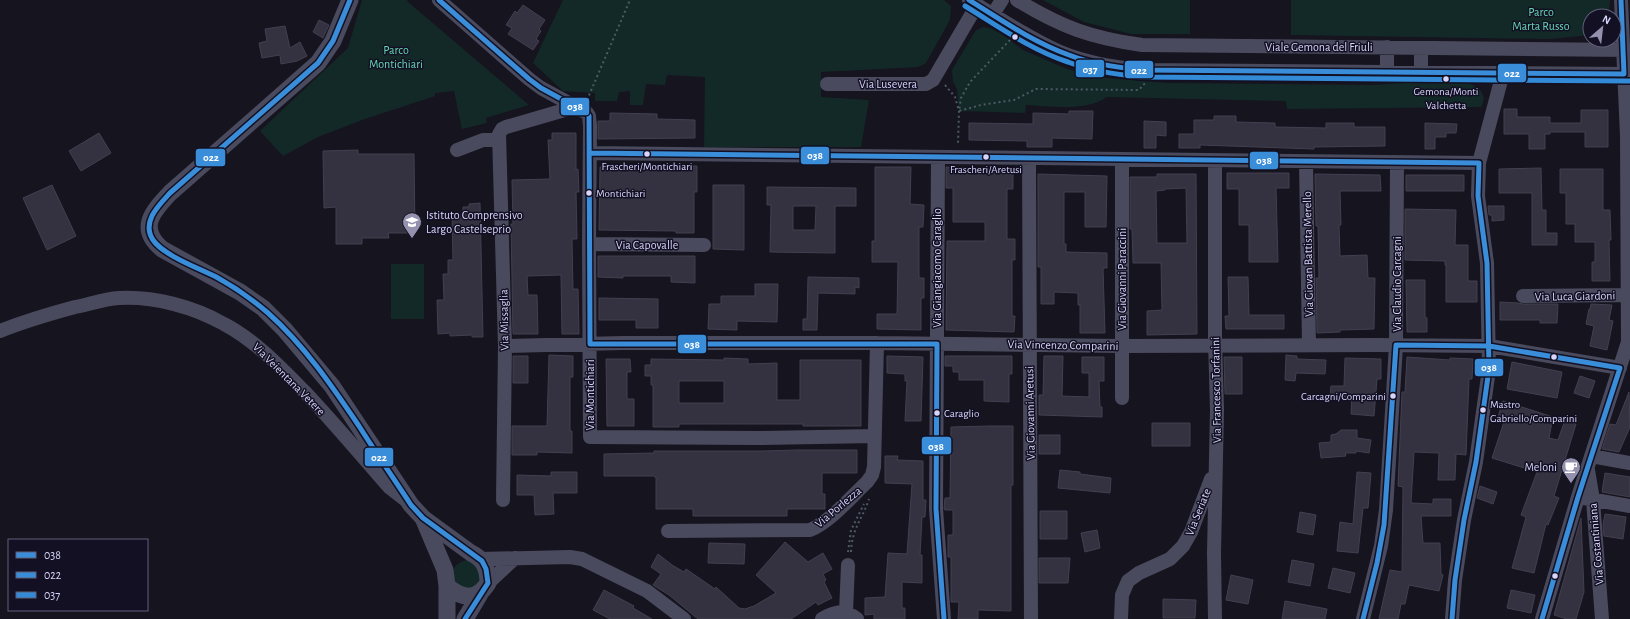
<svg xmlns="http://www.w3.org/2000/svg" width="1630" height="619" viewBox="0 0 1630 619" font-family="'Alegreya Sans',sans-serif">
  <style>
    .green { fill: #132928 }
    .building { fill: #343240; stroke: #433f51; fill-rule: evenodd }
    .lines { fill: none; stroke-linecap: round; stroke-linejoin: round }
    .path { stroke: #4c5a65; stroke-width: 2; stroke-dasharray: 2 3; stroke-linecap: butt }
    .minor { stroke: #4a4a5e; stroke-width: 14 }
    .tertiary { stroke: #4a4a5e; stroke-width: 17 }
    .bus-1-casing { stroke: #121022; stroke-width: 8 }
    .bus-2-casing { stroke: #121022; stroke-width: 8 }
    .bus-3-casing { stroke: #121022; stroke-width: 8 }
    .bus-1 { stroke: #3a8dd9; stroke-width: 5 }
    .bus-2 { stroke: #3a8dd9; stroke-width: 5 }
    .bus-3 { stroke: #338bd7; stroke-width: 5 }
    .bus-dot { fill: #d8d4fc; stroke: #121022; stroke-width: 1.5 }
    .labels { text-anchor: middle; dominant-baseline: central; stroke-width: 3; stroke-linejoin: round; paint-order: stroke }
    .bus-label { font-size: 11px; fill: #d8d4fc; stroke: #121022 }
    .park-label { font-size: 12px; fill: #65d6b7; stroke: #121022 }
    .street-label { font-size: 12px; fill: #d8d4fc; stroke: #121022 }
    .poi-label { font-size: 12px; fill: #d8d4fc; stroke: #121022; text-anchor: start }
    .line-badge { stroke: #121022; stroke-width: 1.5 }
    .badge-label { font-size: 11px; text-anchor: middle; font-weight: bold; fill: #fff }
  </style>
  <rect width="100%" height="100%" fill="#16141e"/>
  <path class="green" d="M362,0H407L408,2L529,105L486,118L487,123L462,129L454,91L435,93V96L362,120L318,137L283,156L260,131L348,48Z
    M563,0H944L951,6L950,20L926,63L918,67L821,72V97L869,100L861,147H704L705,77L667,75L665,85L646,84L643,105H630V91L619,92L617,101H595V93L563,91L533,63Z
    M1043,0H1190V34H1131L1084,22Z
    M1291,0H1610L1609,16H1590V35L1550,39L1291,35Z
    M984,27L992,29L1003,35L1023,50L1067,69L1105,78L1167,83L1374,85L1457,79C1470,83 1491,90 1481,107L1287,109L1286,101L1107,97C1085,112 1051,106 1026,105L1025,113L959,111L957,89L953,82L952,70L976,30Z
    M391,264H424V319H391Z
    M468,560L475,562L483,574L476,588L462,589C459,586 454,582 453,579C450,568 459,561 468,560Z"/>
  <path class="building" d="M523,5L545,20L539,29L541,31L536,39L539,41L533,50L508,34L512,28L506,25L515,11L517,13Z
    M319,20L329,25L323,38L313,32Z
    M285,26L290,48L300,42L307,56L297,61L281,64L280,55L262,58L259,43L267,41L265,29Z
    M1504,109H1517V117H1550V123H1581V110H1608V147H1585V132H1550V134H1545V149H1529V134H1504Z
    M1069,111H1093L1092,139L1052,138V147H1027V141L969,140V123L1033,124V113L1069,114Z
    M610,113L657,114V119L695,120V138L598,139V121H610Z
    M1214,116H1236V122L1275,123V127L1326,128V123H1354V127H1385V146L1314,147V149L1200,145V148H1179V134H1194V120H1214Z
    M1144,121L1166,122V136L1156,135V148H1144Z
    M1425,123L1457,124L1456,133H1446V137H1435V149H1425Z
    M99,133L111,153L81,171L69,151Z
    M552,133H576V170L578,169L579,192H576L577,239H572L573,289H578L579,334H562L561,275L527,276L528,295H537L538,334H513L511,224H513L512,180L550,179L548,140H552Z
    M358,150V154H414L415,233H388L389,238H362V244H336V207L324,208L323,151Z
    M636,165L697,166V192H694V233H676V231L599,230L600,167H636Z
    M875,167H911L910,204L924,205L923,227H919V278H924V298H921V330L877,329V314H897L898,262H872V241H875Z
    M946,167L1013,169V189H1007V239H1015V260H1012V316H1015L1014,332L946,330L947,241H985V222H953V188H946Z
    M1541,168L1542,210H1546V233H1557V245H1532V193H1499V169Z
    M1560,169H1603V210H1610L1611,240H1609L1610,281H1592V262H1595V242H1575V224H1566V193H1560Z
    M1227,173H1289V188H1276L1278,262H1249V225H1239V189H1227Z
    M1038,174L1107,176L1106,227H1085V192H1064V244H1066V252L1107,253V268H1103L1105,333H1080V305H1078V293L1054,292V304H1041V267H1038Z
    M1157,174H1196L1197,334L1147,335V311L1162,310L1161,263H1133L1132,229H1130V177H1157ZM1186,188L1187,243H1157L1156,191L1165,190V189Z
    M1315,174L1380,175L1381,191H1340L1341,225H1339L1340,256L1367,255L1368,278H1375L1374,329L1340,330V332L1317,333L1316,278H1319L1318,226H1316Z
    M1406,175H1464V191H1406Z
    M52,185L76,236L47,250L23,198Z
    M713,185H744V250L713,249Z
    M767,187L856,188V206H835V253L770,252L771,205H767ZM793,206H816L815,230H793Z
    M480,203L483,337H472V335L450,336V333L438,334L437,300H444L443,274H448V260H453L452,215H463V207H469V204Z
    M1488,206H1504V220L1492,221V215H1489Z
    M1405,209L1456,210L1455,245H1468V281H1477V302H1446V265H1445V261L1405,260Z
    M598,256H695V283L671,282V276H623V278L598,277Z
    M808,277L859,278V288L855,287V294L818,293L817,330H803V319H807Z
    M1228,277H1248L1249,315H1284V329H1226L1225,316H1229Z
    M1406,280H1425V317L1427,318V332H1407Z
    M755,284H778L777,322L737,321V330L708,329L709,304H721V296H755Z
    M599,298L658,299V328H636V320H599Z
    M1500,302L1518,303L1523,304H1558L1557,323H1540V320H1500Z
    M1591,304L1612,305L1609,320L1613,321L1607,350L1590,346L1594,326L1586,324L1589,309H1590Z
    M549,355L573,356V377H570V431H572V453L537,452V455H512V426H547Z
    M1286,355L1297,356V359L1326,360L1325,374L1296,373L1295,381L1285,380Z
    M513,356H528V383H513Z
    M887,356L923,357L921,421H905L907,381H905V374L887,373Z
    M945,356H1012V374H1009V402L984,401V380H959V372H953V366H945Z
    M1044,356H1063L1062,396L1089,397V373H1082V357H1104V381H1099L1100,407H1102V417L1039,415V395H1043Z
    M1224,357H1242V394H1225Z
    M1407,357L1450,360V358L1473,359L1472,379H1469L1466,455L1456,454L1455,480H1438L1439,453L1414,452L1411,503L1433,504V499H1451V516H1421L1423,543H1440L1441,574L1443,575L1439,591L1409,585L1405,604H1401L1398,619H1379L1390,570L1402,572L1403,487L1398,486L1402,392H1405Z
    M724,358L748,359V364L777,363V400H800V360H861V426H803V424H679V427H653V385H651V376H645V365H651V359L724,360ZM679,381H724V403H679Z
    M1345,358L1381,359V379H1377L1374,416L1351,414L1352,397H1330L1331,386H1344Z
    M606,359H630L631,372H627V399H634V426H607Z
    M1512,362L1562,372L1557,398L1507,389Z
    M1580,376L1595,381L1589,398L1574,393Z
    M1629,392L1630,427L1619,452L1602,449L1610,424L1616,425Z
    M1503,401L1553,417L1549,438L1558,440L1565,420L1576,424L1554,496L1559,498L1548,525L1546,524L1534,573L1512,568L1526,517L1521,515L1537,472L1492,458L1504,422L1497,420Z
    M1152,423H1190V446H1152Z
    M990,426H1013V485H1011V611L978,610V619H958L959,602H951V557H948V535H953V510H945L944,509L945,498H950L951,427Z
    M1341,430H1357V438L1371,440L1369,453L1356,451V453H1345L1346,456L1321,458L1319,443L1331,442V435L1336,434Z
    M1039,435H1060V454H1039Z
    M797,450H857V473H822V494H825V509H787V516H693V509H656V478L654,476H604V454L654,453V451H763Z
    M885,456H898L897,460L923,461V500H926L925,517H922L920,555H922V583L902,582V608H905V619H874V614L865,615V598L885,597L888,553L907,554L912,484L885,483Z
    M1060,470L1080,472V474L1111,478L1110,493L1058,488Z
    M551,472H577V493H553L554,514L535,515L534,495H517V475L551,476Z
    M1357,472L1371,473L1368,508H1363L1358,553L1337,551L1340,522L1353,524Z
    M1605,473L1630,477V497L1602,492Z
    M1480,486L1497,492L1493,504L1477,498Z
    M1040,511H1067V539H1040Z
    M1300,512L1316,515L1313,535L1297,532Z
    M1605,514L1626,517L1623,539L1604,536L1603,525Z
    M1581,518L1584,592L1576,619H1567L1554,615Z
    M1097,530L1100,548L1085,552L1081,533Z
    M785,542L808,562L823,553L832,569L823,574L826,580L824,582L832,598L818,605L816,602L791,619H698L669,595L653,585L661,574L651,567L658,554L672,565L684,572L686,569L715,589L716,587L739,608L745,609L754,606L776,593L756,575Z
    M709,543L745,544L744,564L708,563Z
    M1039,558H1070L1068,583H1039Z
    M1292,560L1314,564L1310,586L1288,582Z
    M1333,568L1355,573L1350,593L1328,588Z
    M1231,575L1253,580L1248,604L1226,600Z
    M604,590L634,606L633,608L652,619H610L593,610Z
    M1511,590L1535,595L1531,613L1507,608Z
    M1163,599L1196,600L1195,618H1163Z
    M1285,601L1327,609L1325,619H1282Z"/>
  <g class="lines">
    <path class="path" d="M1010,40L970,82L961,98L959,111L981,105L1014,100L1036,89L1139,90L1146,82
      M945,85L955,97L959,111L958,144
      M587,100L630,0
      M848,552L851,530L864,504
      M851,552C852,528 862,520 869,499"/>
    <path class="minor" d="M439,0L529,79L541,88L587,113L589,116L590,126L589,244L590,437L758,438L875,436
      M969,0C999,18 1028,38 1060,52C1086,63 1114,67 1141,70L1630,74
      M1017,0C1061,27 1091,38 1142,45L1630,50
      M993,14L1002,0
      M1387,47V73
      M1421,73V48
      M827,84H926L933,80L977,5
      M457,150L483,140H499
      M590,153C887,157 1183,160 1479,163
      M938,157L936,509L944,619
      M1029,158L1031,619
      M1306,162L1309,345
      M589,244L704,245
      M1523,296L1628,295
      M0,331C25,321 49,314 75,307C90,304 104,299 119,298C154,296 194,307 224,324C256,341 280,367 305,392C334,423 361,455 389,487L403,498
      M505,346L623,343H877L1122,346L1374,345L1489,346L1620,368
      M1122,398V160
      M1591,456L1630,463
      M1588,470L1593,500L1602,619
      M1584,498L1630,506
      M503,500L505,346L499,134L502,129L506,127L575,107
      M668,531L810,530C830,522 851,497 867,482L872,475L874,467L877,343
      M480,559L570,557L582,559L647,591L684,619
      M488,583L515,558
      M846,612L848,565
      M822,619C835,611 845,609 857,619
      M1121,619L1122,595L1128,581L1139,573L1170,559L1183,546L1191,532L1211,479
      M1215,619L1214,553L1217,410L1215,339V162
      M1363,619L1381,546L1386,510L1396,345L1397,163
      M1452,619L1455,580L1464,520L1476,462L1489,369L1487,263L1478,196L1479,163L1503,73
      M1542,619L1578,497L1628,342L1627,136L1621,0"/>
    <path class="tertiary" d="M350,0L333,41L318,63L170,193C153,211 137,228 162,249L240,292L263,308L285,330L332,386L411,505L423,518L471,553C484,559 488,569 488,583C477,601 462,599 447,586
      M423,518L445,570L447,586V619
      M465,619L480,594"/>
    <defs>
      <path id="bus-1" d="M439,0L529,79L541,88L587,113L589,116L590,344H937L936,509L944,619
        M590,153L1479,163L1478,196L1487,263L1489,369L1476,462L1464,520L1455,580L1452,619
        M1363,619L1377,563L1384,525L1396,345L1489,346L1620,368L1578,497L1542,619"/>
      <path id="bus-2" d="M350,0L333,41L318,63L170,193C159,205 141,222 153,240C164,256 201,269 218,278C236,288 253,300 268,313C304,345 332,386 359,426C376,453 394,479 411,505L423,518L482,561L486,569L488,583L465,619
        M969,0C1001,20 1033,42 1069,55C1092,64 1117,67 1141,70L1624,74L1621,0"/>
      <path id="bus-3" d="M965,6C998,26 1031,50 1068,62C1091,71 1116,74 1140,77L1630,81"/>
    </defs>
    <use href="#bus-1" class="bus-1-casing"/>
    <use href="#bus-2" class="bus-2-casing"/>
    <use href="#bus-3" class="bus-3-casing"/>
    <use href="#bus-1" class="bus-1"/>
    <use href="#bus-2" class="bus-2"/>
    <use href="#bus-3" class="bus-3"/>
  </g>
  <defs>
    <symbol id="school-pin" viewBox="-11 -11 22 30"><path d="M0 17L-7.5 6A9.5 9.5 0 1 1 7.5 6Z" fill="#9491ae" stroke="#121022"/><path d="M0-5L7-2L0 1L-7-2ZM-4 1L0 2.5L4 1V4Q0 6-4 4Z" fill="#fff"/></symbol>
    <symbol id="cafe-pin" viewBox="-11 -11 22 30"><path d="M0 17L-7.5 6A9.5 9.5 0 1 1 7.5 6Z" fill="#9491ae" stroke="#121022"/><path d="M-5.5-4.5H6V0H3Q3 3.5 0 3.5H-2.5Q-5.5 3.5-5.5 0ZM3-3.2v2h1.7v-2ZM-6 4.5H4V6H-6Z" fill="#fff"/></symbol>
  </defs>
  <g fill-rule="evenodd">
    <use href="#school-pin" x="401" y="211" width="22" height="30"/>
    <use href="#cafe-pin" x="1560" y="456" width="22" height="30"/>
  </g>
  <g class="bus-dot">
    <circle cx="1015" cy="37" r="3.5"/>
    <circle cx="1446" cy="79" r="3.5"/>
    <circle cx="647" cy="154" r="3.5"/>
    <circle cx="986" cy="157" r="3.5"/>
    <circle cx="589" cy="193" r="3.5"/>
    <circle cx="1554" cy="357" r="3.5"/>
    <circle cx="1393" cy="396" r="3.5"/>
    <circle cx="1483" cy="410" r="3.5"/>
    <circle cx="937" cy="413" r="3.5"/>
    <circle cx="1555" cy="576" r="3.5"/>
  </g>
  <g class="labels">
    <g class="bus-label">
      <text x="1446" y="91">Gemona/Monti<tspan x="1446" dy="14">Valchetta</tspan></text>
      <text x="647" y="166">Frascheri/Montichiari</text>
      <text x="986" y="169">Frascheri/Aretusi</text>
      <text x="596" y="193" text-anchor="start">Montichiari</text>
      <text x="1386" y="396" text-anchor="end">Carcagni/Comparini</text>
      <text x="1490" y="404" text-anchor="start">Mastro<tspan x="1490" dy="14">Gabriello/Comparini</tspan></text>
      <text x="944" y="413" text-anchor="start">Caraglio</text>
    </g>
    <g class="park-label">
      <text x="1541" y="12">Parco<tspan x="1541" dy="14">Marta Russo</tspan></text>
      <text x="396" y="50">Parco<tspan x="396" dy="14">Montichiari</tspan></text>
    </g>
    <g class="street-label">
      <text x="1319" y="47">Viale Gemona del Friuli</text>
      <text x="888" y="84">Via Lusevera</text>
      <text x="647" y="245">Via Capovalle</text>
      <text transform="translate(1308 254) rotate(-91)">Via Giovan Battista Merello</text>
      <text transform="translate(937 268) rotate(-90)">Via Giangiacomo Caraglio</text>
      <text transform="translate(1122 279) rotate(-90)">Via Giovanni Paraccini</text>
      <text transform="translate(1397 284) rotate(-90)">Via Claudio Carcagni</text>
      <text transform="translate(1575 296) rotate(-1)">Via Luca Giardoni</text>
      <text transform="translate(504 320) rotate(-91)">Via Missaglia</text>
      <text transform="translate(1063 345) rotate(1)">Via Vincenzo Comparini</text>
      <text transform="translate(289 379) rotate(45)">Via Veientana Vetere</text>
      <text transform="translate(1216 390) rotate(-91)">Via Francesco Torfanini</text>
      <text transform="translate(590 395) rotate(-90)">Via Montichiari</text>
      <text transform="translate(1030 413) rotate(-91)">Via Giovanni Aretusi</text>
      <text transform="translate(838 507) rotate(-40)">Via Porlezza</text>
      <text transform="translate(1198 512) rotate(-68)">Via Seriate</text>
      <text transform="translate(1596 544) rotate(-95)">Via Costantiniana</text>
    </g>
    <g class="poi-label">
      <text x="426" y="215">Istituto Comprensivo<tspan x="426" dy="14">Largo Castelseprio</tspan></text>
      <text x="1557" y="467" text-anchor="end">Meloni</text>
    </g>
  </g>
  <g class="line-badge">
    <rect x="1075" y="59" width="30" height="19" rx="4" fill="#338bd7"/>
    <rect x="1124" y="60" width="30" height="19" rx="4" fill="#3a8dd9"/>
    <rect x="1497" y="63" width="30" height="20" rx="4" fill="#3a8dd9"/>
    <rect x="560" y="97" width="30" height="19" rx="4" fill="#3a8dd9"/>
    <rect x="800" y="146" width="30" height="19" rx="4" fill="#3a8dd9"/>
    <rect x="195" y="148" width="31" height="19" rx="4" fill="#3a8dd9"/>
    <rect x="1249" y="151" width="30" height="19" rx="4" fill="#3a8dd9"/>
    <rect x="677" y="334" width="30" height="20" rx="4" fill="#3a8dd9"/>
    <rect x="1474" y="358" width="30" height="19" rx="4" fill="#3a8dd9"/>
    <rect x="921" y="436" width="31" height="19" rx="4" fill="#3a8dd9"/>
    <rect x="364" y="447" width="30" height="20" rx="4" fill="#3a8dd9"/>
  </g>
  <g class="badge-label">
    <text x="1090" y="73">037</text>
    <text x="1139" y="74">022</text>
    <text x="1512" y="77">022</text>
    <text x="575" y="110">038</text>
    <text x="815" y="159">038</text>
    <text x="211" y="161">022</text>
    <text x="1264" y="164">038</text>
    <text x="692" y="348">038</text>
    <text x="1489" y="371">038</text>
    <text x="936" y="450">038</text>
    <text x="379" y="461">022</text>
  </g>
  <rect x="8" y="539" width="140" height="72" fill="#121022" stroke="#615e79"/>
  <rect x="16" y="552" width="20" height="6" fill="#3a8dd9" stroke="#615e79"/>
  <text x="44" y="559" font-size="12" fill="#d8d4fc">038</text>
  <rect x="16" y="572" width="20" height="6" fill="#3a8dd9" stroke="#615e79"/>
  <text x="44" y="579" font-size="12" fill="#d8d4fc">022</text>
  <rect x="16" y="592" width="20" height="6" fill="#338bd7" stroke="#615e79"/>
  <text x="44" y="599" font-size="12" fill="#d8d4fc">037</text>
  <g transform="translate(1602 28) rotate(28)"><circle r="19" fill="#121022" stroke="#615e79"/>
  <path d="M0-3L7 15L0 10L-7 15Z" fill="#9491ae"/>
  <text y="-6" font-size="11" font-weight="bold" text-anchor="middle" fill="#d8d4fc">N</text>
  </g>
</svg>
